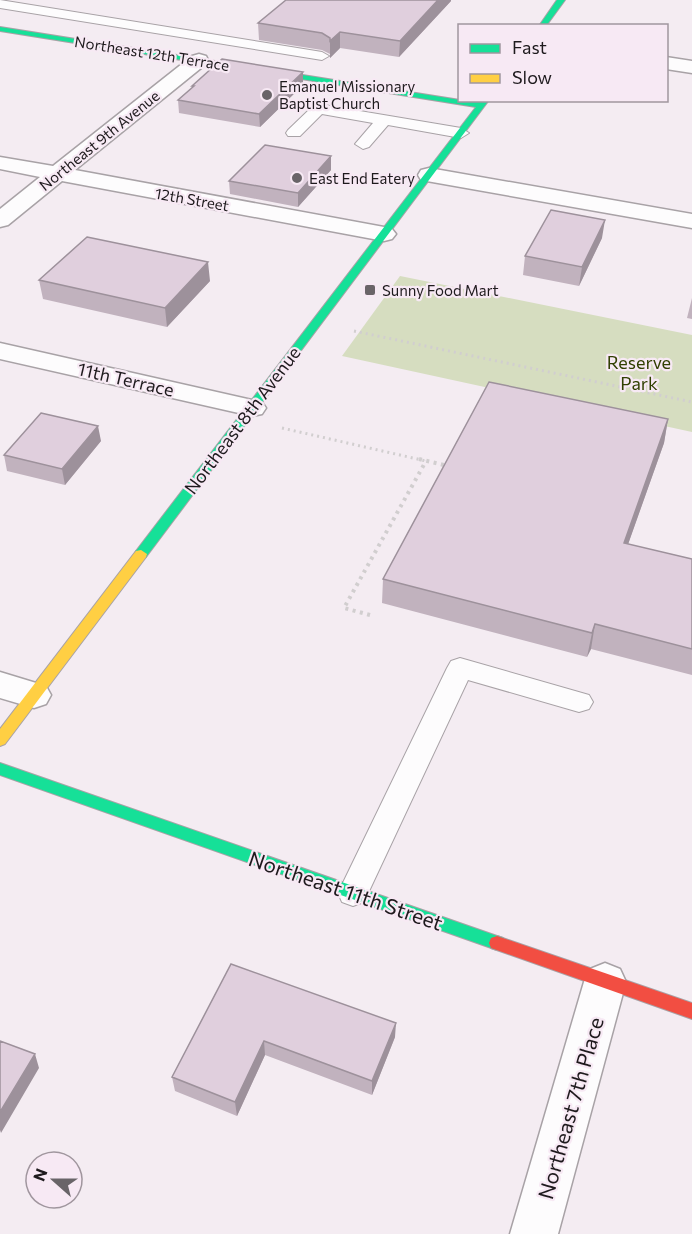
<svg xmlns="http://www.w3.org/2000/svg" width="692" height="1234" viewBox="0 0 692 1234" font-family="Commissioner,sans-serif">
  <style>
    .green { fill: #d6ddc0 }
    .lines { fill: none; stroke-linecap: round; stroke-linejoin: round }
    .lane-casing { stroke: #a8a2a6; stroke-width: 2 }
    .street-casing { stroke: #a8a2a6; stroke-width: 3 }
    .fast-casing { stroke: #a8a2a6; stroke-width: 2 }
    .slow-casing { stroke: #a8a2a6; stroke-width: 2 }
    .jam-casing { stroke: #a8a2a6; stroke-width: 2 }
    .path-far1 { stroke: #d1cecf; stroke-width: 3; stroke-dasharray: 2 4; stroke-linecap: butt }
    .path { stroke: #d1cecf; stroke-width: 4; stroke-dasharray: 3 4.5; stroke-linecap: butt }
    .lane { fill: #fdfcfd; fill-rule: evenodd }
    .street { fill: #fdfcfd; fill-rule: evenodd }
    .fast { fill: #16e098; fill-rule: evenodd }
    .slow { fill: #ffcf43; fill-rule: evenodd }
    .jam { fill: #f24e42; fill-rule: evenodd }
    .wall { fill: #c1b2be }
    .shaded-wall { fill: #9d919b }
    .building { fill: #e0cfdd; stroke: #9d919b; stroke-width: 1.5 }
    .poi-dot { fill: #696468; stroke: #f7e9f4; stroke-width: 2 }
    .labels { text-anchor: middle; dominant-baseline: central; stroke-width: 4.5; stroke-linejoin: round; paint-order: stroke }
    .far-street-label { font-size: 15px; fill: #1e1a1d; stroke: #f7e9f4 }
    .far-poi-label { font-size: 15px; fill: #1e1a1d; stroke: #f7e9f4; text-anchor: start }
    .park-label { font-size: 18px; fill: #314002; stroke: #f7e9f4 }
    .street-label { font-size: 18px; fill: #1e1a1d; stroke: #f7e9f4 }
    .near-street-label { font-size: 21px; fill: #1e1a1d; stroke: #f7e9f4 }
  </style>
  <rect width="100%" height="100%" fill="#f4ecf2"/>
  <path class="green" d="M400,276L692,335V432L342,356Z"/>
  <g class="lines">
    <defs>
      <path id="lane" d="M0,0L322,52L329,56L322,60L0,8Z
        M318,104L461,128L469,133L461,138L388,125L369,147L363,149L355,144L373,123L322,114L300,136H288L286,133L288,130L313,106Z
        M460,658L589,695L593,702L589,709L579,712L468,680L364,902L353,906L342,902L338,893L447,668L451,661Z"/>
      <path id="street" d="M199,54L206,56L208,60L206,64L75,170L384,227L392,229L396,234L392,239L384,241L62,181L8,225L0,227V209L40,177L0,169V157L53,166L192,56Z
        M666,57L692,61V73L666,69Z
        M429,168L692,214V228L421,180L418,175L421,170Z
        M0,343L252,400L262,402L266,408L262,414L252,416L0,359Z
        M0,672L46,686L51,695L46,704L34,708L0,698Z
        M605,963L620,969L626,982L558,1234H510L584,982L590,969Z"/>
      <path id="fast" d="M557,0H565L546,26H539Z
        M0,27L460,100L479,102L489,100L146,557L141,558L135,554L136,551L476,107L0,31Z
        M0,763L497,936L503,938L505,943L503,948L497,950L0,775Z"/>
      <path id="slow" d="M141,550L147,554L146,557L5,744L0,746V729L136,551Z"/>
      <path id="jam" d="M497,936L692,1003V1019L491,948L489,943L491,938Z"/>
    </defs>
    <use href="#lane" class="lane-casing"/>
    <use href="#street" class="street-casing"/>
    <use href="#fast" class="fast-casing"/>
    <use href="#slow" class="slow-casing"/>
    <use href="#jam" class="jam-casing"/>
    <path class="path-far1" d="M354,331L692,402
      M282,428L426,461"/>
    <path class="path" d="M419,459L448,466
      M370,615L344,608L426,461"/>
    <use href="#lane" class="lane"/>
    <use href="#street" class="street"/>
    <use href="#fast" class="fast"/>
    <use href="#slow" class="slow"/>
    <use href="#jam" class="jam"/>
  </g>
  <path class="wall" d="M451,1L399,57L340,48L330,58V54L322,50L259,40L258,23Z
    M303,85L260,127L179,113L178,100L192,88V86Z
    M331,156V170L298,207L230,194L229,181Z
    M602,238L579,286L523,275L525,256Z
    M39,280L210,281L167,327L43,299Z
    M692,298V319L687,318Z
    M668,419L664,443L628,544L692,559V675L591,649L587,657L382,603L383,579Z
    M101,441L65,485L7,471L4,455Z
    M231,964L395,1037L372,1095L265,1055L237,1116L175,1091L172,1077Z"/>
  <path class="shaded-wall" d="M438,0H451V1L399,57L400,41Z
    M340,32V48L330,58V41Z
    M303,72V85L260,127L259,114Z
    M331,156V170L298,207V193Z
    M605,220L602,238L579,286L582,267Z
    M208,262L210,281L167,327L165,308Z
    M668,419L664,443L620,567L624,543Z
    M98,426L101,441L65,485L62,469Z
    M595,624L591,649L587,657L592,633Z
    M396,1023L395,1037L372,1095V1081Z
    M264,1041L265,1055L237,1116L235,1102Z
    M35,1054L39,1068L1,1133L0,1130V1112Z"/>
  <path class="building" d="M286,0H438L400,41L340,32L330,41V38L322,33L258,23Z
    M222,59L303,72L259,114L178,100L194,86H192Z
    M265,145L331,156L298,193L229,181Z
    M551,210L605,220L582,267L525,256Z
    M87,237L208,262L165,308L39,280Z
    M489,382L668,419L624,543L692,559V649L595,624L592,633L383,579Z
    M41,413L98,426L62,469L4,455Z
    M231,964L396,1023L372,1081L264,1041L235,1102L172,1077Z
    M0,1041L35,1054L0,1112Z"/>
  <g class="poi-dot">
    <circle cx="267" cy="95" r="6"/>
    <circle cx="297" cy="178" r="6"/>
    <rect x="364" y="284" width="12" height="12" rx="3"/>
  </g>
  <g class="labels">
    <g class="far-street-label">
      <text transform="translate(152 53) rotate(9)">Northeast 12th Terrace</text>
      <text transform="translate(99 140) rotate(-39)">Northeast 9th Avenue</text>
      <text transform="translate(192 199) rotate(10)">12th Street</text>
    </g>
    <g class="far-poi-label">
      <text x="279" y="86">Emanuel Missionary<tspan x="279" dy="17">Baptist Church</tspan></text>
      <text x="309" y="178">East End Eatery</text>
      <text x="382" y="290">Sunny Food Mart</text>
    </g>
    <g class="park-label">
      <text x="639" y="362">Reserve<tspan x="639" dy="21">Park</tspan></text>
    </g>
    <g class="street-label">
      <text transform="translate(126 379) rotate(13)">11th Terrace</text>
      <text transform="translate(242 420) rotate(-53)">Northeast 8th Avenue</text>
    </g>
    <g class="near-street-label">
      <text transform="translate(346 890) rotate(19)">Northeast 11th Street</text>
      <text transform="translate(570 1108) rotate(-74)">Northeast 7th Place</text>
    </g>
  </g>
  <rect x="458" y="24" width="210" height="78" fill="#f7e9f4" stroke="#a0969e" stroke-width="1.5"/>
  <rect x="470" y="44" width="30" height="9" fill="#16e098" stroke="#a0969e" stroke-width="1.5"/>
  <text x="512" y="54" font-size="18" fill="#1e1a1d">Fast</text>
  <rect x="470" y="74" width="30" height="9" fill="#ffcf43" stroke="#a0969e" stroke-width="1.5"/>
  <text x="512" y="84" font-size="18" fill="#1e1a1d">Slow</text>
  <g transform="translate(54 1180) rotate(291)"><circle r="28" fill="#f7e9f4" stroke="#a0969e" stroke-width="1.5"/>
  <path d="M0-4.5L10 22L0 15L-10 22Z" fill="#696468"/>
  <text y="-9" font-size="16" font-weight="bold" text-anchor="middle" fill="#1e1a1d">N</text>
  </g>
</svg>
